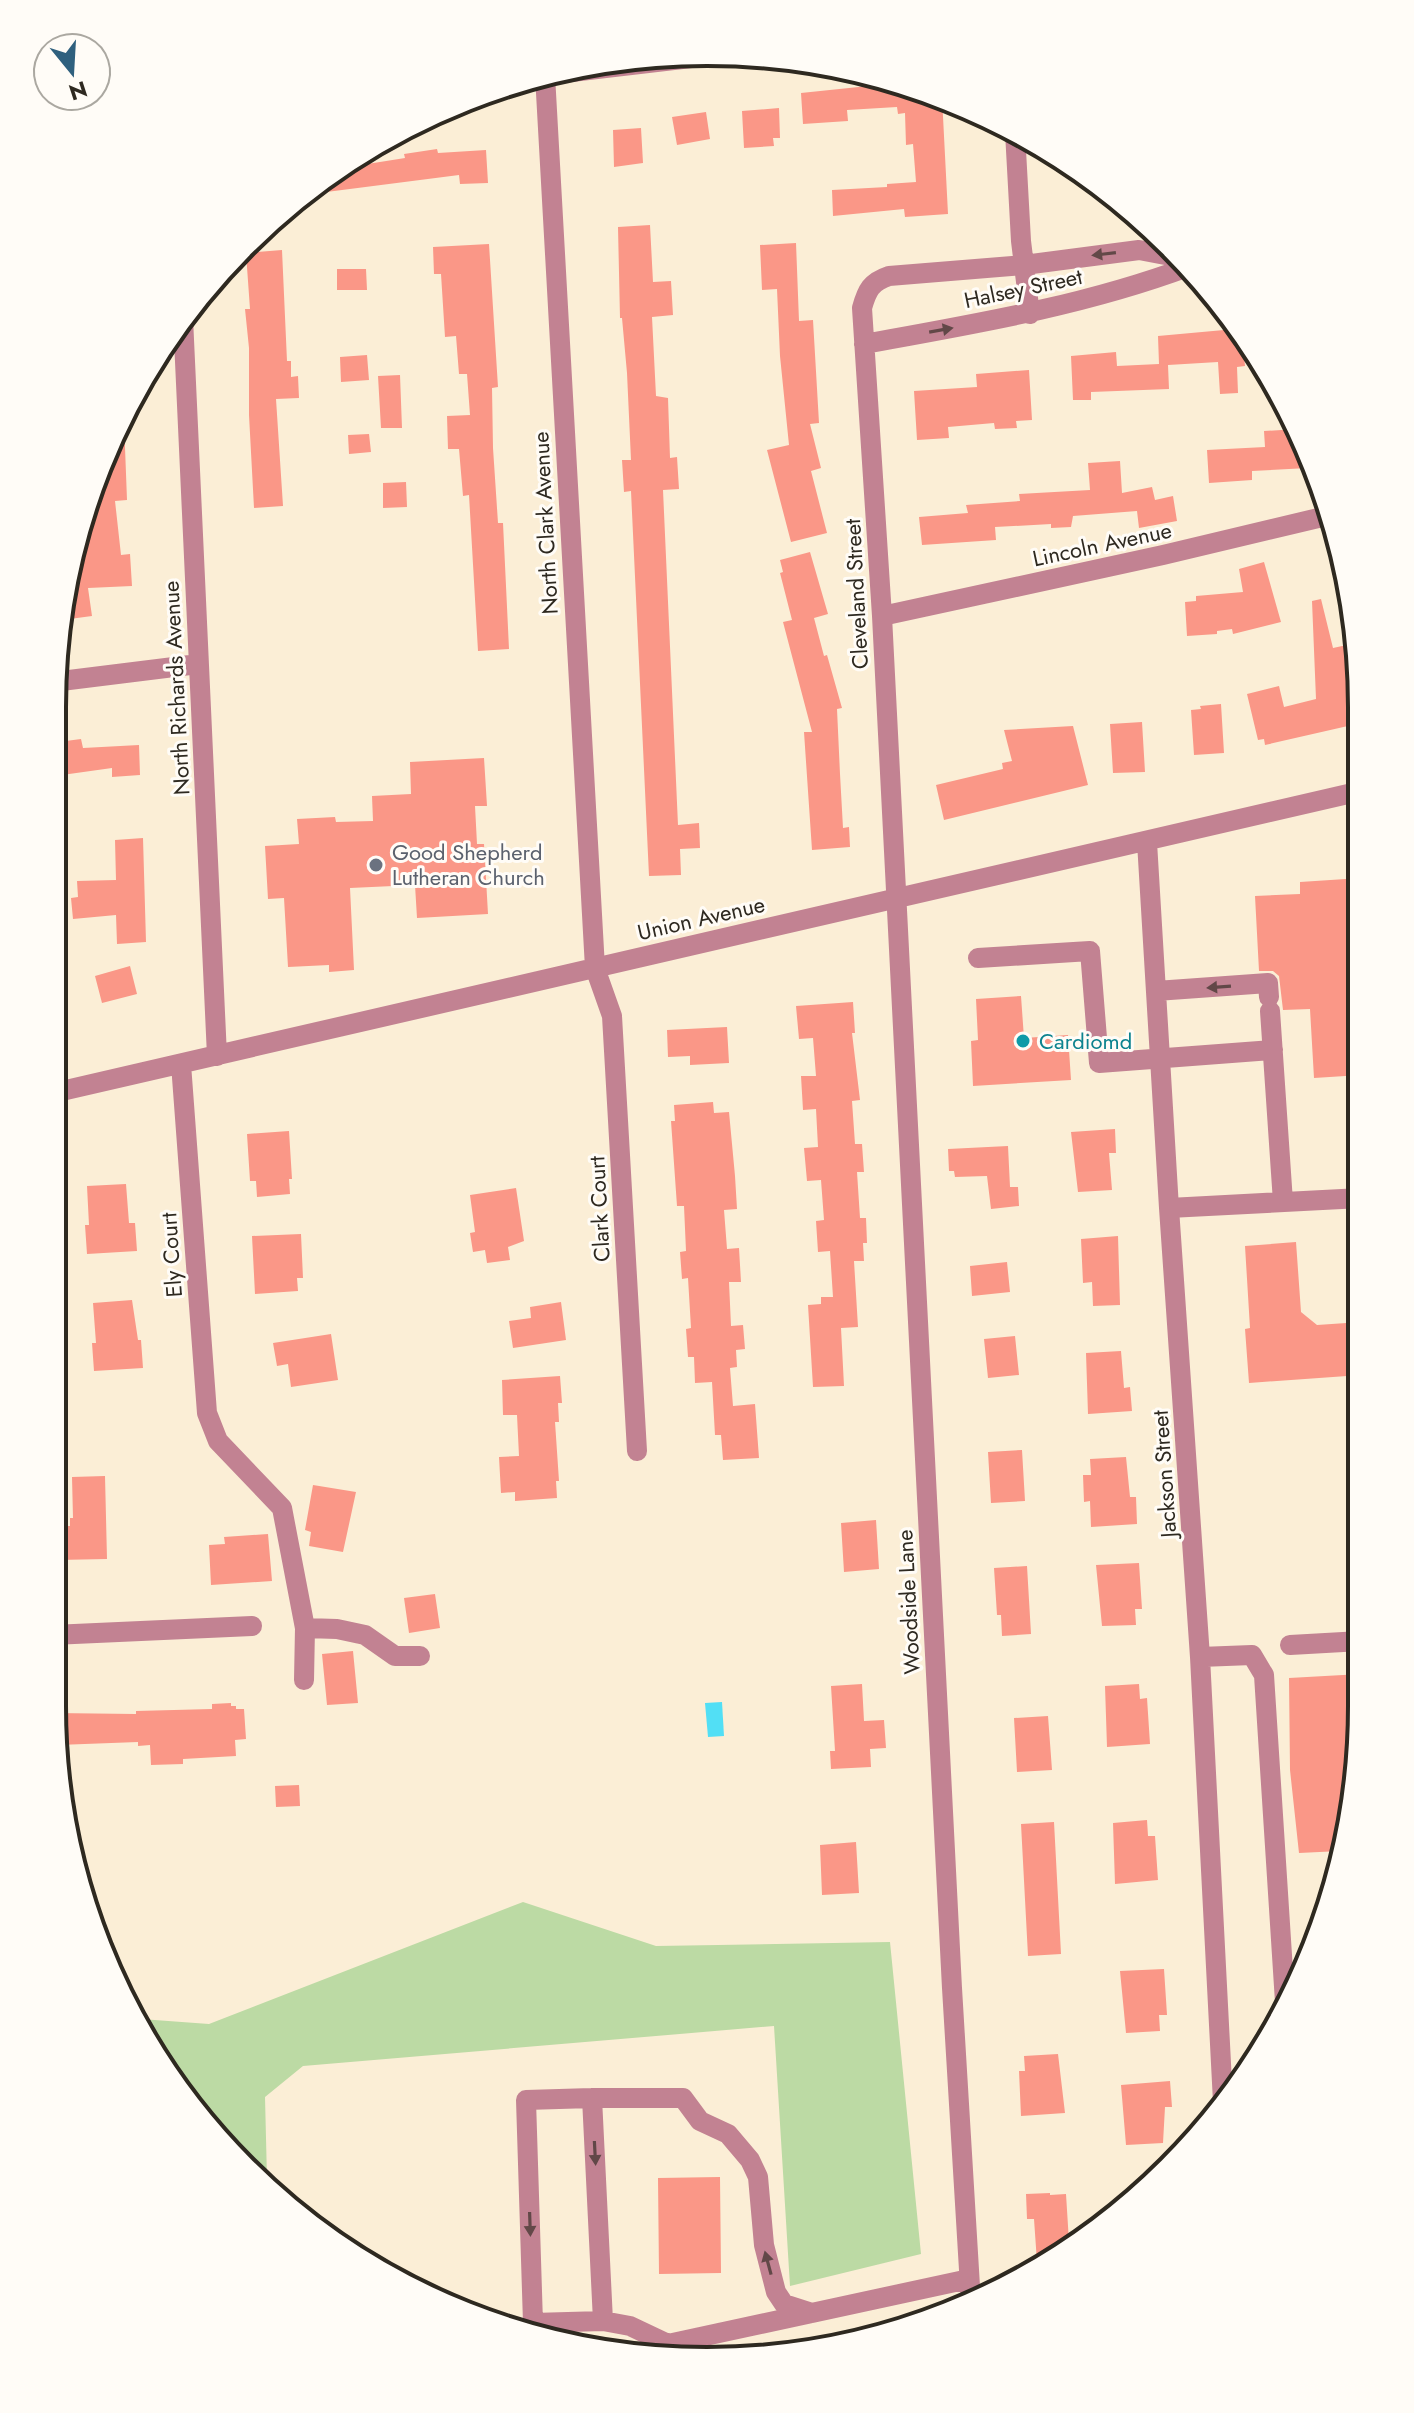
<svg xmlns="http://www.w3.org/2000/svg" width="1414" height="2413" viewBox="0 0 1414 2413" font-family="Jost,sans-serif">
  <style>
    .green { fill: #bcdaa4 }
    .water { fill: #52dff5 }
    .building { fill: #fa9787 }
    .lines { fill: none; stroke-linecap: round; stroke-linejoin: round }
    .minor { stroke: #c28292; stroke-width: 20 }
    .oneway { fill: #624848 }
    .worship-dot { fill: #6b7280; stroke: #fffcf7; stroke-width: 3 }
    .culture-dot { fill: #0f9aa8; stroke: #fffcf7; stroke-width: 3 }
    .labels { text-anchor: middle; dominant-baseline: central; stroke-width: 6; stroke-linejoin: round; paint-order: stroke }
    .street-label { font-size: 22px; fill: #2e2920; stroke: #fffcf7 }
    .worship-label { font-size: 22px; fill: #5b616d; stroke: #fffcf7; text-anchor: start }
    .culture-label { font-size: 22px; fill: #0d838f; stroke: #fffcf7; text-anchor: start }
    .rim { fill: none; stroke: #2e2920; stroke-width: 4 }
  </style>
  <rect width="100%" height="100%" fill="#fbeed6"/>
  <path class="green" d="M523,1902L656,1946L890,1942L921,2254L790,2286L774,2026L303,2066L265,2097L267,2179L187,2104L141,2019L209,2024Z"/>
  <path class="water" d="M722,1702L724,1736L708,1737L705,1703Z"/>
  <path class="building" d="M897,83L942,97L948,214L905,217L904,209L833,216L832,190L887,187V184L916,182L913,144L906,145L905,113L898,114L897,107L847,110L848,121L803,124L801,93Z
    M779,108L780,138H773L774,146L744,148L742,111Z
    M706,112L710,139L677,145L672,117Z
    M641,128L643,163L614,167L613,130Z
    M437,149L438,153L486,150L488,183L460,184L459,175L303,195L336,169L405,158L404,154Z
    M650,225L653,282L671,281L673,315L652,317L656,396L668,398L670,458L677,457L679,489L663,490L678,825L699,823L700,848L680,849L681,875L649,876L631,491L624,492L622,460H631L627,373L622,318H620L618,227Z
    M796,243L799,321L813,320L819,423L810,424L821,468L811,471L827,533L791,542L767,450L789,445L780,356L777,289L762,290L760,245Z
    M489,244L498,387L492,388L493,448L498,523H503L509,649L478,651L469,495L463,496L459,449H448L447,416L470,415L467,374H459L456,336L445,337L441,274H434L433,247Z
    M282,250L287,361H291V377L298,376L299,398L276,399L283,506L254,508L249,415V348L245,309H250L246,253Z
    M337,269H366L367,290H337Z
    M1235,329L1255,355L1244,356L1245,366L1237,367L1238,393L1220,394L1218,362L1168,365L1169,389L1091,392V400H1073L1071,356L1116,352L1117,366L1159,364L1158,336Z
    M367,355L369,380L341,382L340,357Z
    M1029,370L1032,420L1016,421L1017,428L995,429L994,423L948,427L949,438L917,440L914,391L977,387L976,374Z
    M400,375L402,428H381L378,376Z
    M124,421L127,500L115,501L121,555L130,554L132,586L88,588L92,616L62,620L87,496Z
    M1297,429L1307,451L1308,468L1252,471V480L1209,483L1207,450L1265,447L1264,431Z
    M369,434L371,452L349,454L348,435Z
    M1120,461L1122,493L1152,487L1155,500L1173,496L1177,521L1139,528L1137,511L1073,516L1071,527L1051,528V524L995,527L996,540L922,545L919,517L968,513L966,505L1020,501L1019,494L1090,490L1088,463Z
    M406,482L407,507L383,508V483Z
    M810,552L828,614L814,618L824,656L827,655L842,708L837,709L840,774L843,828L849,827L850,847L812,850L804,732H812L783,622L792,620L780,573L783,572L780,560Z
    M1264,562L1281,622L1233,634L1232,629L1217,631V634L1187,636L1185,602L1196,601V596L1243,592L1239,569Z
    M1321,599L1333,648L1356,643L1361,673H1353L1361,701V723L1265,745L1264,739L1258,740L1247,694L1279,686L1284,707L1316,699L1312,601Z
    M1221,704L1224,753L1194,755L1191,710L1201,709L1200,706Z
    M1142,722L1145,772L1113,773L1110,724Z
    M1073,726L1088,785L944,820L936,785L1003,769L1002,763L1012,761L1004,730Z
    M81,739L83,748L139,745L140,775L112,777V768L62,775L58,742Z
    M484,758L487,806H475L477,844H484L488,914L417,918L415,885L350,888L354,970L329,972V965L288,967L284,898L268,899L265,846L299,844L297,819L335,817L336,822L373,821L372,796L411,794L410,762Z
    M143,838L146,942L117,944L116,915L73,919L71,898L78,897L77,881L116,880L115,840Z
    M1361,878V1075L1314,1078L1310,1009L1283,1010L1279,976L1273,971H1259L1255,896L1300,894V882Z
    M130,966L137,994L102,1003L95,976Z
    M1021,996L1024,1038L1068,1035L1071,1080L973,1086L971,1041L978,1040L976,999Z
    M853,1002L855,1033H852L860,1100L852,1101L855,1144H862L864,1172H857L860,1218H866L867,1243H863L864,1261H854L858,1327L841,1328L844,1386L813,1387L808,1305L821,1304V1297H833L830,1251L818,1252L816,1221L824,1220L821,1180L807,1181L804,1148L818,1147L816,1109L803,1110L801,1076H816L813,1038L799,1039L796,1006Z
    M727,1027L729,1063L690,1065V1056L668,1057L667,1030Z
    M713,1102L714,1113L729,1112L735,1176L737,1209L724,1210L727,1249L739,1248L741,1282H729L731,1326L743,1325L745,1349L736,1350L737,1367L730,1368L733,1406L755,1404L759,1458L723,1460L721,1435H715L712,1382L695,1383L694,1357H688L686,1329L691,1328L688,1278L682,1279L680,1252L686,1251L684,1206H677L671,1121H675L674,1105Z
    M1115,1129L1116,1153H1109L1112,1190L1078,1192L1071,1132Z
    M289,1131L292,1179H289L290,1194L257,1197L256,1181H250L247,1134Z
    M1008,1146L1010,1187H1018L1019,1206L991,1209L987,1176L955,1177L954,1171H949L948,1149Z
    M126,1184L129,1223H135L137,1251L87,1254L85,1225H89L87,1186Z
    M516,1188L524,1241L508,1247L510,1260L487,1263L485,1250L473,1252L470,1233L475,1232L470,1195Z
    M301,1234L303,1278H297L298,1291L255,1294L252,1236Z
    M1118,1236L1120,1305L1093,1306L1092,1282L1083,1283L1081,1239Z
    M1296,1242L1301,1312L1317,1325L1361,1322V1375L1249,1383L1245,1329L1250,1328L1245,1246Z
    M1007,1262L1010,1292L972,1296L970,1266Z
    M132,1300L138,1340H141L143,1368L94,1371L92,1343H96L93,1303Z
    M561,1302L566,1340L513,1348L509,1321L531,1318L530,1307Z
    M331,1334L338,1380L291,1387L288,1364L277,1366L273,1343Z
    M1015,1336L1019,1375L988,1378L984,1339Z
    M1121,1351L1124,1388L1130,1387L1132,1411L1088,1414L1086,1353Z
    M560,1376L562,1403H558L559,1422H555L559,1481H556L557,1498L515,1501V1492L501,1493L499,1457L519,1456L517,1415H503L502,1380Z
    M1022,1450L1025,1501L991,1503L988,1452Z
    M1126,1457L1130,1497H1136L1137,1524L1091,1527L1090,1501L1084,1502L1083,1475H1091L1090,1459Z
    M105,1476L107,1559L57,1560L56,1526H70V1518H73L72,1477Z
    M313,1485L356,1492L343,1552L309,1546L311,1532L305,1530Z
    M876,1520L879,1569L844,1572L841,1523Z
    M268,1534L272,1581L211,1585L209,1545L225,1544L224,1537Z
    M1139,1563L1142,1609H1135L1136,1625L1102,1626L1096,1565Z
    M1027,1566L1031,1634L1002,1636L1001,1615H997L994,1568Z
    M435,1594L440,1628L409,1633L404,1598Z
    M353,1651L358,1703L327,1705L322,1654Z
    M1361,1674V1749L1340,1851L1299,1853L1290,1770L1289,1678Z
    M862,1684L864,1721L884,1720L886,1748L870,1749L871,1767L831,1769L830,1751H835L831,1686Z
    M1139,1684L1140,1699L1147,1698L1150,1744L1107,1747L1105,1686Z
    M231,1703V1706H236V1709H244L246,1739L235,1740L236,1756L183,1759V1764L151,1765L150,1745L138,1746V1742L58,1745L53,1713L136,1714V1711L212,1709V1704Z
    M1048,1716L1052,1770L1017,1772L1014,1718Z
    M299,1785L300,1806L276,1807L275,1786Z
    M1147,1820L1148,1836H1155L1158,1880L1115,1884L1113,1823Z
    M1054,1822L1061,1954L1028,1956L1021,1824Z
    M856,1842L859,1893L822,1895L820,1845Z
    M1164,1969L1167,2015H1159L1160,2031L1126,2033L1120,1971Z
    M1058,2054L1065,2113L1021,2116L1019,2071H1025L1024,2056Z
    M1170,2081L1172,2107H1165L1163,2143L1126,2145L1121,2085Z
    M720,2177L721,2273L659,2274L658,2178Z
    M1050,2193V2195L1066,2194L1069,2242L1037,2262L1034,2219H1027L1026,2194Z"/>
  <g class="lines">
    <path class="minor" d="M545,75L595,968L612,1016L637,1451
      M546,75L725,54
      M1015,132L1021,241L1030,314
      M183,318L217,1056
      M864,344C974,324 1083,306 1188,267
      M882,616L1163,555L1331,515
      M53,682L198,664
      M1147,842L1169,1208L1200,1657L1223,2102
      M978,958L1090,951L1099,1063L1273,1050
      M1156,991L1268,983L1269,997
      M1270,1011L1283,1202
      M181,1064L207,1413L218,1441L282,1508L305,1628L337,1629L365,1635L395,1656H420
      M53,1093L1361,791
      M1169,1208L1361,1198
      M52,1635L252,1626
      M1290,1645L1361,1641
      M1200,1657L1252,1655L1264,1675L1285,2002
      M304,1680L305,1628
      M592,2098L526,2100L533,2323L603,2321L630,2326L668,2344L969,2279
      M971,2303L952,1988L882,616L862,308C867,290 871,282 889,276L1024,265L1139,250L1181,258
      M603,2321L592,2098H683L700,2121L728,2134L750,2160L758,2177L764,2245L776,2292L784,2304L812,2313"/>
  </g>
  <defs><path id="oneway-solid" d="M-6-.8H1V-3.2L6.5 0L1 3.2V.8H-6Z" transform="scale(2)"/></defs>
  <g class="oneway">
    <use href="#oneway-solid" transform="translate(1104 254) rotate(173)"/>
    <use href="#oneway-solid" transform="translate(941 330) rotate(-10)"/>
    <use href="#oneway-solid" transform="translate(1219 987) rotate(176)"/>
    <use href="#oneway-solid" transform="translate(595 2153) rotate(87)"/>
    <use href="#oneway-solid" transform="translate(530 2224) rotate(88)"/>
    <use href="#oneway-solid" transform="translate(768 2263) rotate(-105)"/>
  </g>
  <circle class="worship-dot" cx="376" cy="865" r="8"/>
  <circle class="culture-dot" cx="1023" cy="1041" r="8"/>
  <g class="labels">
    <g class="street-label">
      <text transform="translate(1023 288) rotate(-12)">Halsey Street</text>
      <text transform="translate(545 523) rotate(-93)">North Clark Avenue</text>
      <text transform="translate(1102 544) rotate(-12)">Lincoln Avenue</text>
      <text transform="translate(856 594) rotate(-93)">Cleveland Street</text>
      <text transform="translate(176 688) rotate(-93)">North Richards Avenue</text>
      <text transform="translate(701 918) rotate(-13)">Union Avenue</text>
      <text transform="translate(599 1209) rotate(-93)">Clark Court</text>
      <text transform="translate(171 1255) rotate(-94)">Ely Court</text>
      <text transform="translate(1164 1474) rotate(-94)">Jackson Street</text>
      <text transform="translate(908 1602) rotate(-93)">Woodside Lane</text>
    </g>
    <g class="worship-label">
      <text x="392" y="852">Good Shepherd<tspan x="392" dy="25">Lutheran Church</tspan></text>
    </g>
    <g class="culture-label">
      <text x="1039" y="1041">Cardiomd</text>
    </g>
  </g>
  <path d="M0 0H1414V2413H0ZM707 66H707A641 641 0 0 1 1348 707V1706A641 641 0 0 1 707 2347H707A641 641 0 0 1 66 1706V707A641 641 0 0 1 707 66Z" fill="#fffcf7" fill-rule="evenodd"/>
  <path class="rim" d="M707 66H707A641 641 0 0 1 1348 707V1706A641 641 0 0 1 707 2347H707A641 641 0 0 1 66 1706V707A641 641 0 0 1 707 66Z"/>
  <g transform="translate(72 72) rotate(162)"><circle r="38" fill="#fffcf7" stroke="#aba8a1" stroke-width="2"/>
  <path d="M0-6L14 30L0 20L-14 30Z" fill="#2f607e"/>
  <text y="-12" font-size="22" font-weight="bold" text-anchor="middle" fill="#2e2920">N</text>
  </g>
</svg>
